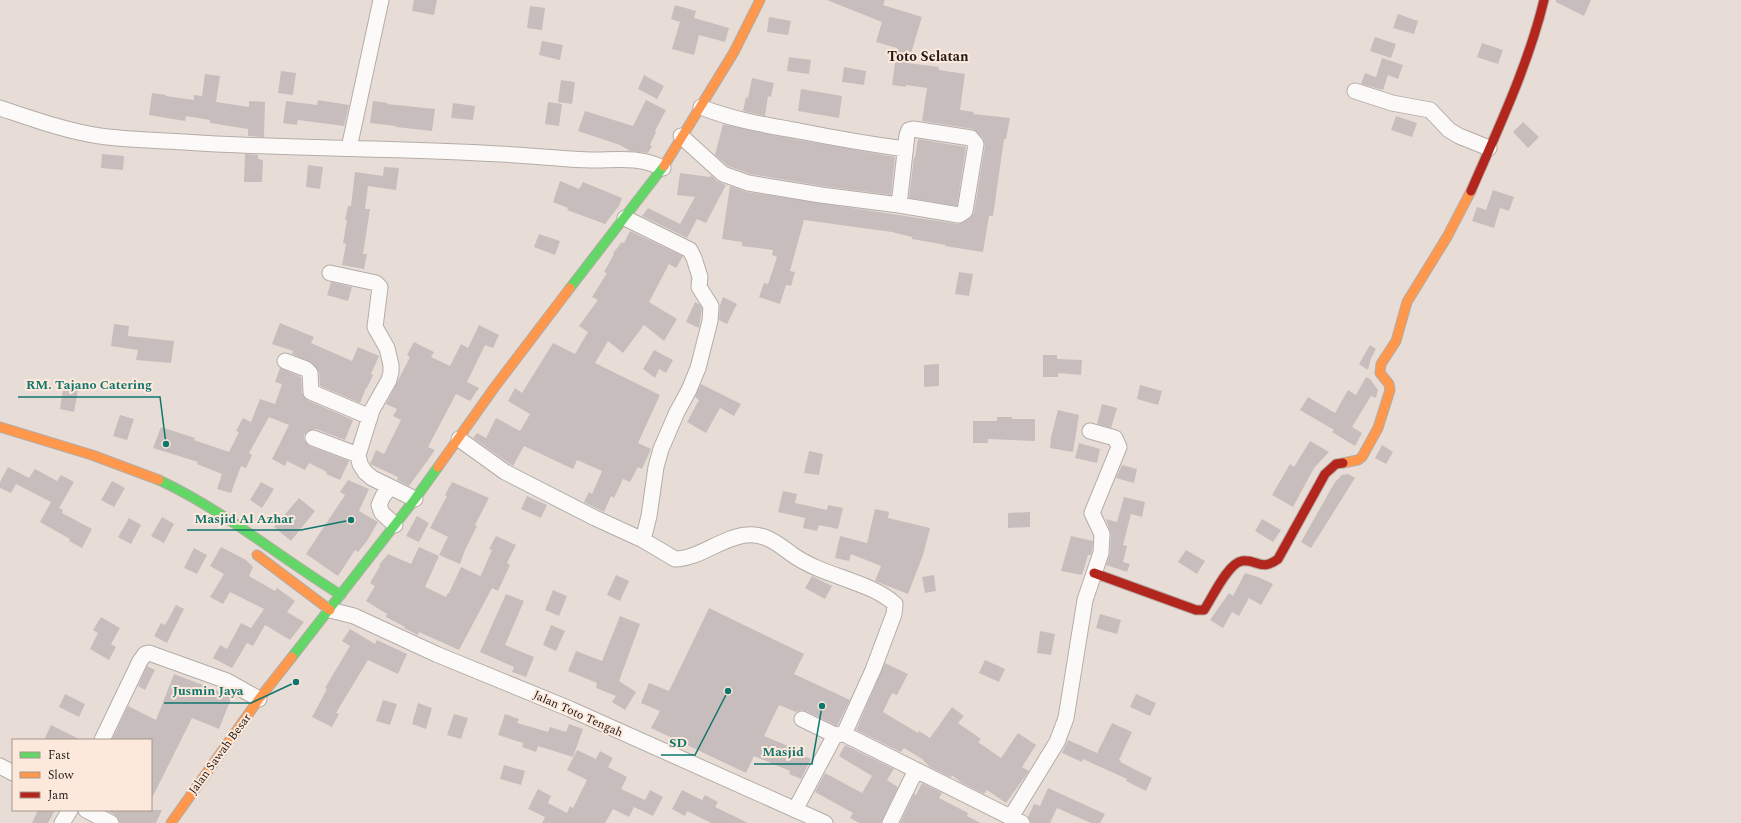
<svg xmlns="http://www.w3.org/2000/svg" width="1741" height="823" viewBox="0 0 1741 823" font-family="Spectral,serif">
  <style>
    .building { fill: #c7bdbc }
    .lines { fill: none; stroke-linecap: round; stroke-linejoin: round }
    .street-casing { stroke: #b4aca6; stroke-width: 17 }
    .fast-casing { stroke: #b4aca6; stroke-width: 11 }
    .slow-casing { stroke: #b4aca6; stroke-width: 11 }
    .jam-casing { stroke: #b4aca6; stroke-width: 11 }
    .street { stroke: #fcfaf9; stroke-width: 15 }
    .fast { stroke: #63d668; stroke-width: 9 }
    .slow { stroke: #ff974d; stroke-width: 9 }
    .jam { stroke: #b3261e; stroke-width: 9 }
    .labels { text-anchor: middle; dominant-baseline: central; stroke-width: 4; stroke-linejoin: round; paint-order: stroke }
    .street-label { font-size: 12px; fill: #201915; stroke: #fde9dc }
    .quarter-label { font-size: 14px; font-weight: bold; fill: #201915; stroke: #fde9dc }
    .leader { fill: none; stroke: #0f766e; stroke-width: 1.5 }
    .callout-dot { fill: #0f766e; stroke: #fde9dc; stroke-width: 1.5 }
    .callout-label { font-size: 13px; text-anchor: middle; font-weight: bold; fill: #0f766e; stroke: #fde9dc; stroke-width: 4; stroke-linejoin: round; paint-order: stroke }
  </style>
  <rect width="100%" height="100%" fill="#e8ddd6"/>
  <path class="building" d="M414,0H437L434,15L412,11Z
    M827,0H885L883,5L922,17L908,63L939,67V70L965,74L960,110L974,112L973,114L1010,118L1006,139H1004L993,216H989L983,252L945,246L946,245L912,239V237L892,232L804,220L790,271L795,272L791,286L786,285L780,304L759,297L764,283L768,284L777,257L772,255L773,250L742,246V242L722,239L730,186L747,192L958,224L970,218L974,213L985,145L983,138L973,129L922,121L927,88L906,85V87L892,85L897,48L876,42L882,22Z
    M1556,0H1591L1584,16L1556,2Z
    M675,5L696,11L694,18L729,28L725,42L699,35L694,55L672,49L680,22L671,19Z
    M530,6L545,8L542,30L527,28Z
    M1398,14L1418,21L1414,34L1393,28Z
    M769,17L791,21L788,35L767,32Z
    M1375,37L1396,44L1391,58L1370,51Z
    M542,41L563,45L560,60L539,55Z
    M1482,43L1503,50L1498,64L1477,57Z
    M789,57L811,60L809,74L787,71Z
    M1382,58L1403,65L1398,79L1388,75L1383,90L1361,84L1365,73L1376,77Z
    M844,67L866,71L864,85L842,82Z
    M281,71L296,73L293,95L278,93Z
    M205,74L220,76L216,102L249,107V101L265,102L264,137L248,136V129L210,123V120L186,116L185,121L149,115L152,93L166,95V96L194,100V95L202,96Z
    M644,75L664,86L657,99L638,89Z
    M752,78L774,83L771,97L768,96L765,116L743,111L746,97L748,98Z
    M561,80L575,82L572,104L558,102Z
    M801,89L842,96L839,118L798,111Z
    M318,100L349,105L344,126L298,120L297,125L283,123L286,101L317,105Z
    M646,100L666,110L655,131L656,132L650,145L652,146L648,153L630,151L620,145L578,131L585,111L633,126Z
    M373,101L388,103L387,104L435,109L432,131L396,127V126L370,123Z
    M548,102L562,104L559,126L545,124Z
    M453,103L475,106L473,120L451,118Z
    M1396,116L1417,123L1412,137L1391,130Z
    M1523,122L1539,137L1528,148L1513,132Z
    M723,124L772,135L895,157L891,195L822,186L750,174L728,166L715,155Z
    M918,139L966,147L957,206L909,198L914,157H915Z
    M102,154L124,156L123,170L101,168Z
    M245,154L258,155V159L263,160L262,182H244Z
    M308,165L323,167L320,189L306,187Z
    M384,167L399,168L396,190L368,186L365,209H370L363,254H367L364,269L342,265L346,244L343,243L347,220H345L348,206H351L355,172L383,176Z
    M680,173L710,177L711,175L717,181L726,185L706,223L697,219L687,238L642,216L648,208L680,224L695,197L677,195Z
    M560,181L579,189L583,182L622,198L619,206L605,224L567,210L568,208L553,202Z
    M1493,190L1514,197L1509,211L1500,208L1494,228L1472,221L1477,207L1486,210Z
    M630,231L683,256L676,268L669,264L649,302L677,319L664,341L644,325L623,353L608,341L595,363L660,395L638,443L651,449L642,469L638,467L630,482L623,479L614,498L611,496L604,512L584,502L589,492L592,494L602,471L577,460L573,469L524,446L513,466L473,438L477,433L486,438L496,418L520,431L530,414L508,401L515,388L522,393L553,343L575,354L588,332L579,326L598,300L592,297L607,273L604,272L614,254L613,253L622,242L624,243Z
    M539,234L560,241L555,255L534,247Z
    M959,272L973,274L969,296L955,294Z
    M331,282L352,287L348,301L327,295Z
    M723,297L737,304L727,324L719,320L720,305Z
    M695,302L699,304L702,308L699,328L686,322Z
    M280,323L314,337L311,343L352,361L358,347L379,356L371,374L373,375L367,388H366L360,403L320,386L319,372L312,363L292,354L293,351L272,344Z
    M114,324L129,326L128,336L174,341L171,363L136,360L138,350L111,346Z
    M479,325L499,335L493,348L485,345L467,382L479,388L470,401L456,394L428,447L435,450L409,486L397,480L398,477L370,464L376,450L384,454L401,420L393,416L397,409L386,404L410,357L407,355L414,342L434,352L431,357L450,366L461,344L468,348Z
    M1370,345L1376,349L1371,358L1368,370L1359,364Z
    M654,350L673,360L666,373L659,369L655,378L643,369Z
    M1043,355H1057V359L1082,360L1081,375L1058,373V377H1043Z
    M939,364V386L924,387V365Z
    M280,368L301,377L302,393L307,400L353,420L345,440L316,429L308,431L304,435V440L309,446L349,461L340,480L326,474L327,472L309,463L305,470L287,461L285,466L272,459L289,425L269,417L249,453L252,455L246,468L241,466L231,493L217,489L222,474L197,464L198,462L153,448L161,427L195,438L194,440L229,452L239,432L236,431L243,418L251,422L260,399L275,404L282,384L275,382Z
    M1366,377L1370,379L1378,390L1376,398L1371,396L1352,427L1362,433L1355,446L1332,432L1334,430L1300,410L1308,397L1335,413L1348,390L1356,395Z
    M701,384L741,404L734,416L720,408L706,433L687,422L699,400L695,397Z
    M1140,385L1162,391L1158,405L1137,399Z
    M63,388L78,390L74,412L60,409Z
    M1102,404L1117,408L1111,428L1097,424Z
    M1058,410L1079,415L1073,452L1050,448L1051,441H1050Z
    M120,415L134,419L127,440L113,436Z
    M997,417H1012V419H1035V441L988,439V443H973V421H997Z
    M1310,441L1329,452L1314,468L1293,507L1272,495L1290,464L1294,467Z
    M1079,443L1100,449L1097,463L1075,458Z
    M1382,445L1393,452L1386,464L1375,458Z
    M809,451L823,454L819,475L804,473Z
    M1122,465L1137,469L1134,483L1116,478Z
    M8,467L29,478L35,469L57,481L61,475L74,482L59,508L63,510L62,513L92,529L82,548L69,541L70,539L40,522L51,502L16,484L11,493L0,488V482Z
    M1348,474L1355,478L1311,548L1301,542L1335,482L1342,475Z
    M348,480L369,489L359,511L378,522L367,541L358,552L355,550L338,576L306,554L345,495L340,492Z
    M112,481L125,488L114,507L101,500Z
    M261,482L274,489L262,508L250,500Z
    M452,482L489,498L475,525L477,526L465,550L460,564L439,555L448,537L430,528L447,496L445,495Z
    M783,491L797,494L795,503L827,510L828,505L843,508L838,529L819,525L817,531L803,528L805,518L778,512Z
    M527,496L547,505L541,518L521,509Z
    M1124,497L1145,502L1142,517L1131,514L1123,545L1127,546L1123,562L1130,564L1127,572L1106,565L1110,554L1111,534L1106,519L1117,522Z
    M299,498L315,511L291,541L274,527Z
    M875,509L889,512L888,518L930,528L923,555L908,594L875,581L881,566L851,554L849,561L835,558L840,536L867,543Z
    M1030,512V527L1008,528V513Z
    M417,516L429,523L419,542L406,536Z
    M162,517L174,524L164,543L151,536Z
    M129,518L141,525L131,544L118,537Z
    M1262,519L1281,530L1273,542L1255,531Z
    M496,536L516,545L507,563L510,565L498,591L492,588L459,650L419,632L418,635L404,628L405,627L386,617L387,614L366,601L375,586L370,583L380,566L379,565L388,554L411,564L419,547L439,556L425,587L446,597L448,593H449L461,567L480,576L481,575L492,550L489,549Z
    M1071,536L1093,541L1092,551L1091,555H1088L1082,575L1061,571Z
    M221,547L246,560L253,567L249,576L275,591L277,588L295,601L287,612L304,622L290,640L265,625L253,646L247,643L232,668L213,658L220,645L227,649L241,623L251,628L264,609L230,592L223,604L210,597L224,574L210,566Z
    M194,548L207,555L197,574L184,568Z
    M1186,550L1205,561L1197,574L1178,562Z
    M1245,573L1258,577L1273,584L1261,605L1249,598L1239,616L1232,612L1223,628L1210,620L1229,593L1233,596Z
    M616,575L629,581L620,601L607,595Z
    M934,575L936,591L925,593L922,577Z
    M812,576L832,586L825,599L805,588Z
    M553,590L567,596L559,616L545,610Z
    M506,594L524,601L505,645L534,657L526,677L512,672L514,667L480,652Z
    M176,605L184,609L167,643L154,636L161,623L165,625Z
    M709,608L804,654L794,674L850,700L837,726L806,711L801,710L796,712L779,705L764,736L788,746L787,749L811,759L801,779L789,774L790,771L754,756L746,773L651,728L660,711L641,703L649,683L669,691Z
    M1100,614L1121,620L1117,634L1096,628Z
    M620,616L640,624L619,681L636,692L625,710L612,702L616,696L596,688L597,683L568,671L576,651L602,661Z
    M101,617L120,628L111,644L116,647L109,660L90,649L98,633L93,630Z
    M551,625L565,631L556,651L543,645Z
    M350,629L375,644L377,640L407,654L398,674L368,660L336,713L339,714L332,727L312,717L327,689L325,688L350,646L342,641Z
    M1040,631L1055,634L1051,655L1037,653Z
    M985,660L1005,669L999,682L979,673Z
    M885,663L908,674L897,695L892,693L883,712L918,733L919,731L930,738L952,707L964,716L958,723L981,739L978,742L1001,758L1018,733L1036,745L1022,767L1029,771L1006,803L987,790L984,794L962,783L953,776L950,777L930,767L922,759L904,748L901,752L856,730Z
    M147,666L155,670L145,690L138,686Z
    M174,674L232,696L219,729L192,718L151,800V740H112L128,706L156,720Z
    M65,694L85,704L79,717L59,707Z
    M1136,694L1156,703L1150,716L1130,707Z
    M383,700L397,704L390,725L376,721Z
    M418,703L432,708L426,729L412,724Z
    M454,714L468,718L461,739L447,735Z
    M505,714L519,719L517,723L548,732L550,727L566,732L569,724L583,729L573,757L538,746L536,752L522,747L523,743L498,735Z
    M1112,723L1132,732L1119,760H1121L1120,762L1152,778L1146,791L1126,781L1127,779L1083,759L1082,762L1062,753L1068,740L1097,753Z
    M51,725L81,740H44Z
    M845,745L894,769L887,780L898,787L881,823H859L850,818L853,813L815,792L825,773L862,793L872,776L839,756Z
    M577,750L596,759L600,751L613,758L608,767L627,777L621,789L645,800L650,790L663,797L653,816L634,807L629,817L613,809L605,823H542L545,817L528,809L538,789L551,796L548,803L567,813L570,806L573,808L587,780L567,770Z
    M504,765L525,771L521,785L500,779Z
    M922,783L942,793L939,798L968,813L967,816L981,823H900L914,794L916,795Z
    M1048,788L1105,814L1100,823H1091L1057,808L1050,823H1031L1028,817L1034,804L1040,806Z
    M682,790L702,800L705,795L718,802L715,807L748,823H711L687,811L685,816L672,809Z
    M38,810H55L48,823H32Z
    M106,810H162L156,823H120L115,815Z"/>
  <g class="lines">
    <defs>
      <path id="street" d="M1355,91L1392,103L1430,110L1449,130L1459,136L1489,148
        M701,107C733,120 765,125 799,131C834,138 869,144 905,149
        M0,108C33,119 66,131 100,136C128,140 156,140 184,142C299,150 415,147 530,156C550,157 571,160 591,160C617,160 638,156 663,168
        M681,136L723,174L748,183L821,195L899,205L907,135L909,130L913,129L971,138L976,144L965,211L959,215L899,205
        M349,148L381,0
        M625,218L690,250L694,258L700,277L699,287L711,306L710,321L698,368L689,390L677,412L661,449L656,467L649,516L643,540
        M330,273L376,283L380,287L375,327L387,348L391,365V372L389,380L372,410L358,455L360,464L365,472L372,478L415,499
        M285,361L306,369L310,373L311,392L370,417
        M313,438L358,455
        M459,439L505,472L595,518L643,540L675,559C699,559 722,537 747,535C766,533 779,545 793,555C824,577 870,581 895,604L894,614L873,670L844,734
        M390,488L383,496L379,505L382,513L395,525
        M330,610L354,616L436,654L570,709L825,823
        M802,719L835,735
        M102,740L140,661L145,654L149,653L227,681L259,699
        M0,766L13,773
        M86,810L111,823
        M795,810L835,735L844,734L1022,823
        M1011,817L1057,742L1066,718L1085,600L1101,553L1102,534L1092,513L1119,447L1115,438L1090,431
        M62,823L70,810
        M890,823L916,770"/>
      <path id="fast" d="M570,288L664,166
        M159,480C225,511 279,557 341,595
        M292,657L415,499L438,467"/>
      <path id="slow" d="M664,166L734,52L760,0
        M0,427L92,455L159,480
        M1343,463L1358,460L1362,457L1378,428L1390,390L1389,384L1380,373L1381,364L1396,341L1407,302L1447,237L1471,191
        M438,467L494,388L570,288
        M257,555L330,610
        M171,823L259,699L292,657"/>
      <path id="jam" d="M1471,191C1498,129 1528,66 1544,0
        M1094,573L1196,610H1204C1212,598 1228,563 1242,561C1258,559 1260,572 1278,559L1325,474L1336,464L1343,463"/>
    </defs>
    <use href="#street" class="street-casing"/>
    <use href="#fast" class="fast-casing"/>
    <use href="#slow" class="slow-casing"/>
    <use href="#jam" class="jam-casing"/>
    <use href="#street" class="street"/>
    <use href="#fast" class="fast"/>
    <use href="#slow" class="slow"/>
    <use href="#jam" class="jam"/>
  </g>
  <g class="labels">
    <g class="street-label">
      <text transform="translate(578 714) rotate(24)">Jalan Toto Tengah</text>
      <text transform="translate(220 754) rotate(-54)">Jalan Sawah Besar</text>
    </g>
    <g class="quarter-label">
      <text x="928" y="56">Toto Selatan</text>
    </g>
  </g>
  <path class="leader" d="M166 444L160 397H18M351 520L301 530H187M296 682L251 703H164M728 691L695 755H661M822 706L812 764H754"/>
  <g class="callout-dot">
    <circle cx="166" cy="444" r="4"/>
    <circle cx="351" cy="520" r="4"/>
    <circle cx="296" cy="682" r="4"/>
    <circle cx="728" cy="691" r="4"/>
    <circle cx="822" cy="706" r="4"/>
  </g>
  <g class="callout-label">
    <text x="89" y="389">RM. Tajano Catering</text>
    <text x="244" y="523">Masjid Al Azhar</text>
    <text x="208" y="695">Jusmin Jaya</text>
    <text x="678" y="747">SD</text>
    <text x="783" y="756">Masjid</text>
  </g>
  <rect x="12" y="739" width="140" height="72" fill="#fde9dc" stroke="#a5968c"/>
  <rect x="20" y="752" width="20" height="6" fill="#63d668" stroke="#a5968c"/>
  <text x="48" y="759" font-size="12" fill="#201915">Fast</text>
  <rect x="20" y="772" width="20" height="6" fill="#ff974d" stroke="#a5968c"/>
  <text x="48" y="779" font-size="12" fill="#201915">Slow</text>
  <rect x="20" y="792" width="20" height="6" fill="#b3261e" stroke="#a5968c"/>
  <text x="48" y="799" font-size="12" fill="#201915">Jam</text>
</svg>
